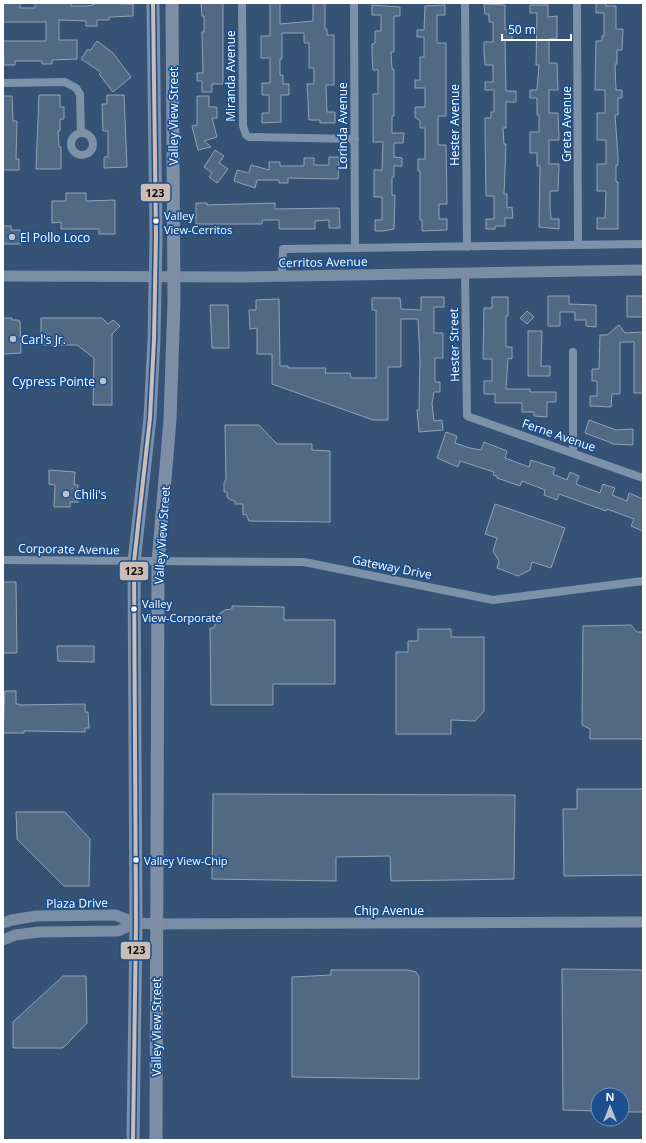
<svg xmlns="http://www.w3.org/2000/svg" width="646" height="1143" viewBox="0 0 646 1143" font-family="'Open Sans',sans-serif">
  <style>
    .building { fill: #526984; stroke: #92a2b6 }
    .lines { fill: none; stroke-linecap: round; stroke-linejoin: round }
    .street { stroke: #7d92a8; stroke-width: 8 }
    .secondary { stroke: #798da4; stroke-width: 11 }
    .primary { stroke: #7d8ea7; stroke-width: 13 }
    .bus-1-casing { stroke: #1b4f8f; stroke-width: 7 }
    .bus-1 { stroke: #cbbcb4; stroke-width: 4 }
    .bus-dot { fill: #fff; stroke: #1b4f8f; stroke-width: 1.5 }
    .poi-dot { fill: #b9c2ce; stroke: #1b4f8f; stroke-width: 1.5 }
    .labels { text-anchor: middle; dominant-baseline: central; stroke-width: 3.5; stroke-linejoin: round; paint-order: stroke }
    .bus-label { font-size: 11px; fill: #fff; stroke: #1b4f8f; text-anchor: start }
    .street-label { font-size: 12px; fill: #fff; stroke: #1b4f8f }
    .poi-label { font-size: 12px; fill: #fff; stroke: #1b4f8f; text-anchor: start }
    .line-badge { stroke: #1b4f8f; stroke-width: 1.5 }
    .pale-badge-label { font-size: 11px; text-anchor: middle; font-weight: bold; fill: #111 }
  </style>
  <rect width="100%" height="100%" fill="#365274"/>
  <path class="building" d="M3,3H20V8H35V3H71V6H86L94,5V3L133,4V16L109,17V20H97V26H86V21L59,20V40H77V59L52,60V64H42V61H15V65H4L3,41H46V22H3Z
    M201,3H223V84H212V92H202V81H197V73H203L202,32H204V16H202Z
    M270,3H280V24L313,21V3H325V29H327V35H334V85H326L327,112H335V123H320V120H309L307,84H314V68H309V43H304V33H282V59H280V75H283V84H289V95H281V122L262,123V113H269V95H262V83H270V58H261V36H270Z
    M596,3L606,4V6H616V29H623L622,50H617V64H615L616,90H622V98H618V115H615L618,156V165H616V182H618V229H597V218H605L606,191H597V164H606V140H597V113H605V90H595L596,41H602V36H604V13H596Z
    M484,4L505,5V30H512V40H505L506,91H516V102H506V128H503L504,144H506L504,194H507V208L512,207L513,218H505V226H495V229H486V219H494V196H486L485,128V118H491V112H494V90H485V82H493V65H485L484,52V42H493V22H489V14H485Z
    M372,5L400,7V16H394V52H391L392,69H394V116H392V133H404L403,143H394V157L402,158V166H394V177H392V195H395L394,229L383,231H375V220H382V197H374V170H382L383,142H373V94H378V70H373L372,53V44L375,43V31H381V15H372Z
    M445,5V15H437V43H446V116H438V145H446L447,204H439V219H447V230L422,231V220H420V171H418V159H425V128H420V121L415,117V107H425V88H415V80H420V57H424V37H417V30H424L425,6Z
    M530,5H548V17L557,16V39H549V63H557L558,90H549V113H558L559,140H549V164H559L558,191H550V207L551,219H559V229L539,227L540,166H537V153H530V132H539V115H537V98H530V90H537L539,65H536L537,13H530Z
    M97,41L113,53L131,77L113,92L99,74L101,72L81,59L88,49L90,51Z
    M39,95H60V107H64V119H60V131H58L59,147H61V169H36Z
    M107,95H124L127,167L104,168V157H108V131H103L102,104H107Z
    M3,96H12L13,121H17L16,159H19V170H3Z
    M197,96H209V107H217V118H212L217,137L204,141L211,147L198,150L192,126L197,125Z
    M215,150L224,156L219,163L228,169L217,183L209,177L212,173L204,167Z
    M329,157H339L338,179L288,178V183H279V180H257L255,188L234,181L237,170L249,173L251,165L269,170V162H280V166H304V158H314V165H329Z
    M66,193H86V201L115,200V234H99V229H61V222L52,223V201H66Z
    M196,203H207V205L275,203V209L339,208L340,228H329V220L315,221V229H279V220H262V224H196Z
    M3,226H11V230H20L21,244H3Z
    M548,296H569V304L596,305V327L586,326V320H575V312H560V326H548Z
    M627,296H643V317H627Z
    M421,297H444V307H434V333H443V358H435V382H440V392H434L432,403L434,421L442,420L443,430L419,432L417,410H419L420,359L418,319H401V367H388V420H373L272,384V354H257V328L250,329L249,310H256V300L279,299L280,366H288V368H326L325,373H350L351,378H376V310H372V298H400L401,309L421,310Z
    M492,297H508V316H506V347H512V359L508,358L506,389H530V392H556V402H547V417L534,416V412H522V403H495V394H484V381H492V359H483L484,308H492Z
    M210,305H228L229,348H212Z
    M527,311L534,317L527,324L520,318Z
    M3,318H12V320H19V322H20L21,353L3,354Z
    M41,318H102L108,324L113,320L120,326L112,334V405H93L94,358L77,345H41Z
    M619,325L625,333L643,332V393H634V342H620V394H612L611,407L590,406V396H597V381H592V369H599L600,335H607Z
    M528,331H542L541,366H550V376H528Z
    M589,420L616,430L633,429V445L612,444V443L585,433Z
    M225,425H259L277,444H312V450L330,451V522L249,521L246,514L243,515V504H235V501L231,500L227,497V492H224V483L226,479Z
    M446,432L457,436L455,443L470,448L481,450L484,442L507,451L505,458L529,467L531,460L555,468L553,474L567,480L570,472L579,476L576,484L600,493L603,484L615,488L612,495L627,501L629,493L643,499V531L631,526L634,519L607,509L606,511L559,494L557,500L544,495L545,490L522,481L520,486L497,478V476L493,475L494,472L460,461L458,467L437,458Z
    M49,470L75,472L74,485H78V502H70V507H54L55,485L49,484Z
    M495,504L565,528L551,568L532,562L530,570L518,576L497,568L499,561L493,551L497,538L485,534Z
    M3,582H16L17,653H3Z
    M232,606L284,607V620H335V684H273V705H211L210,628H214L219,614L225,610L232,609Z
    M631,625L637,632H643V739H590V729L582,725L583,626Z
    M418,629H451V637H484V711L475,721L451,720V734H396V652H408V641H418Z
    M57,646H94V662L58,661Z
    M5,691H16V704H19V705L85,704V712H88L89,728H85V732L29,731H24V733H3Z
    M577,789H643V875L564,876L563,809H577Z
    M213,794L515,795L514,879L391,881L390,856L336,857V881L212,879Z
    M16,812H65L90,839L89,886H64L17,839Z
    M562,969L643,970V1112H622V1095H598V1111L563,1110Z
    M331,970H408L416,972L419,977V1079L292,1077V977L331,975Z
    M63,976H86L87,1023L63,1048H13V1022Z"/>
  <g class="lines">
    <path class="street" d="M242,3L243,126L246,135L249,137L355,139
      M354,3L355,248
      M465,3L467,247
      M577,3L578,245
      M3,83L65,82L76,88L80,94L81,133
      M71 144a11 11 0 1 1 22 0a11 11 0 1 1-22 0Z
      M465,273L467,416L643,478
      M282,276L283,249L643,244
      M573,452V352
      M3,560L304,562L493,600L643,581"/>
    <path class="secondary" d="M3,276L243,277L643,270
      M3,923L12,920L36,916L115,915L136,923L156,924L643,922
      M3,940L15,935L39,932L118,931L136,923"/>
    <path class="primary" d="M133,1140L136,923L134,562L150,418L154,340L156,236L153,3
      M156,1140L158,562L170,420L174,302L172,3"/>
    <defs>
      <path id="bus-1" d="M133,1140L136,923L134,562L150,418L154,340L156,236L153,3"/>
    </defs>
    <use href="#bus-1" class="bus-1-casing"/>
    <use href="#bus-1" class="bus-1"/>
  </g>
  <g class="bus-dot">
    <circle cx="156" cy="221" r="3.5"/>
    <circle cx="134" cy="609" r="3.5"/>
    <circle cx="136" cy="860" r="3.5"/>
  </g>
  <g class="poi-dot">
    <circle cx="12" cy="237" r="4"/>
    <circle cx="13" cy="339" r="4"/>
    <circle cx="103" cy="381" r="4"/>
    <circle cx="66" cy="494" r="4"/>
  </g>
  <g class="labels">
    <g class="bus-label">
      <text x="164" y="215">Valley<tspan x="164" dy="14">View-Cerritos</tspan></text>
      <text x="142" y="603">Valley<tspan x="142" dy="14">View-Corporate</tspan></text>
      <text x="144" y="860">Valley View-Chip</text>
    </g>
    <g class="street-label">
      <text transform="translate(230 76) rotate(-90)">Miranda Avenue</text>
      <text transform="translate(173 116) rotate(-90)">Valley View Street</text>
      <text transform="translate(566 124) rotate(-90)">Greta Avenue</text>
      <text transform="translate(454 125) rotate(-90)">Hester Avenue</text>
      <text transform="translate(342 126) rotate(-90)">Lorinda Avenue</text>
      <text transform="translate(323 262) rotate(-1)">Cerritos Avenue</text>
      <text transform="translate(454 345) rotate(-91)">Hester Street</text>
      <text transform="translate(559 435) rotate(19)">Ferne Avenue</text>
      <text transform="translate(162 535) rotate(-86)">Valley View Street</text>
      <text transform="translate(69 549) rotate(1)">Corporate Avenue</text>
      <text transform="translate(392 567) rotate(11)">Gateway Drive</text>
      <text transform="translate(77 903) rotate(-1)">Plaza Drive</text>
      <text x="389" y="910">Chip Avenue</text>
      <text transform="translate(156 1027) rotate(-90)">Valley View Street</text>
    </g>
    <g class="poi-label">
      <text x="20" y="237">El Pollo Loco</text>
      <text x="21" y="339">Carl's Jr.</text>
      <text x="95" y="381" text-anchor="end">Cypress Pointe</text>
      <text x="74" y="494">Chili's</text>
    </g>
  </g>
  <g class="line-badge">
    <rect x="140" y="183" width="31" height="19" rx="4" fill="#cbbcb4"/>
    <rect x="119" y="561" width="30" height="20" rx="4" fill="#cbbcb4"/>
    <rect x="120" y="941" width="31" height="19" rx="4" fill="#cbbcb4"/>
  </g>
  <g class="pale-badge-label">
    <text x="155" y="197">123</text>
    <text x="134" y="575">123</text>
    <text x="136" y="954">123</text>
  </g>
  <rect width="646" height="1143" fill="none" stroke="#ffffff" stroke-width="8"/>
  <g transform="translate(610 1107)"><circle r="19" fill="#1b4f8f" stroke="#7695bc"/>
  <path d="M0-3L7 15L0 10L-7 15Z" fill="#b9c2ce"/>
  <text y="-6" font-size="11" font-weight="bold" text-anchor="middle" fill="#ffffff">N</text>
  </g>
  <path d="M502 34v6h69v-6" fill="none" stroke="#ffffff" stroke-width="2"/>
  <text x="508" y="34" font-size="12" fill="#ffffff" stroke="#1b4f8f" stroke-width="3" paint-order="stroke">50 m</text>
</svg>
